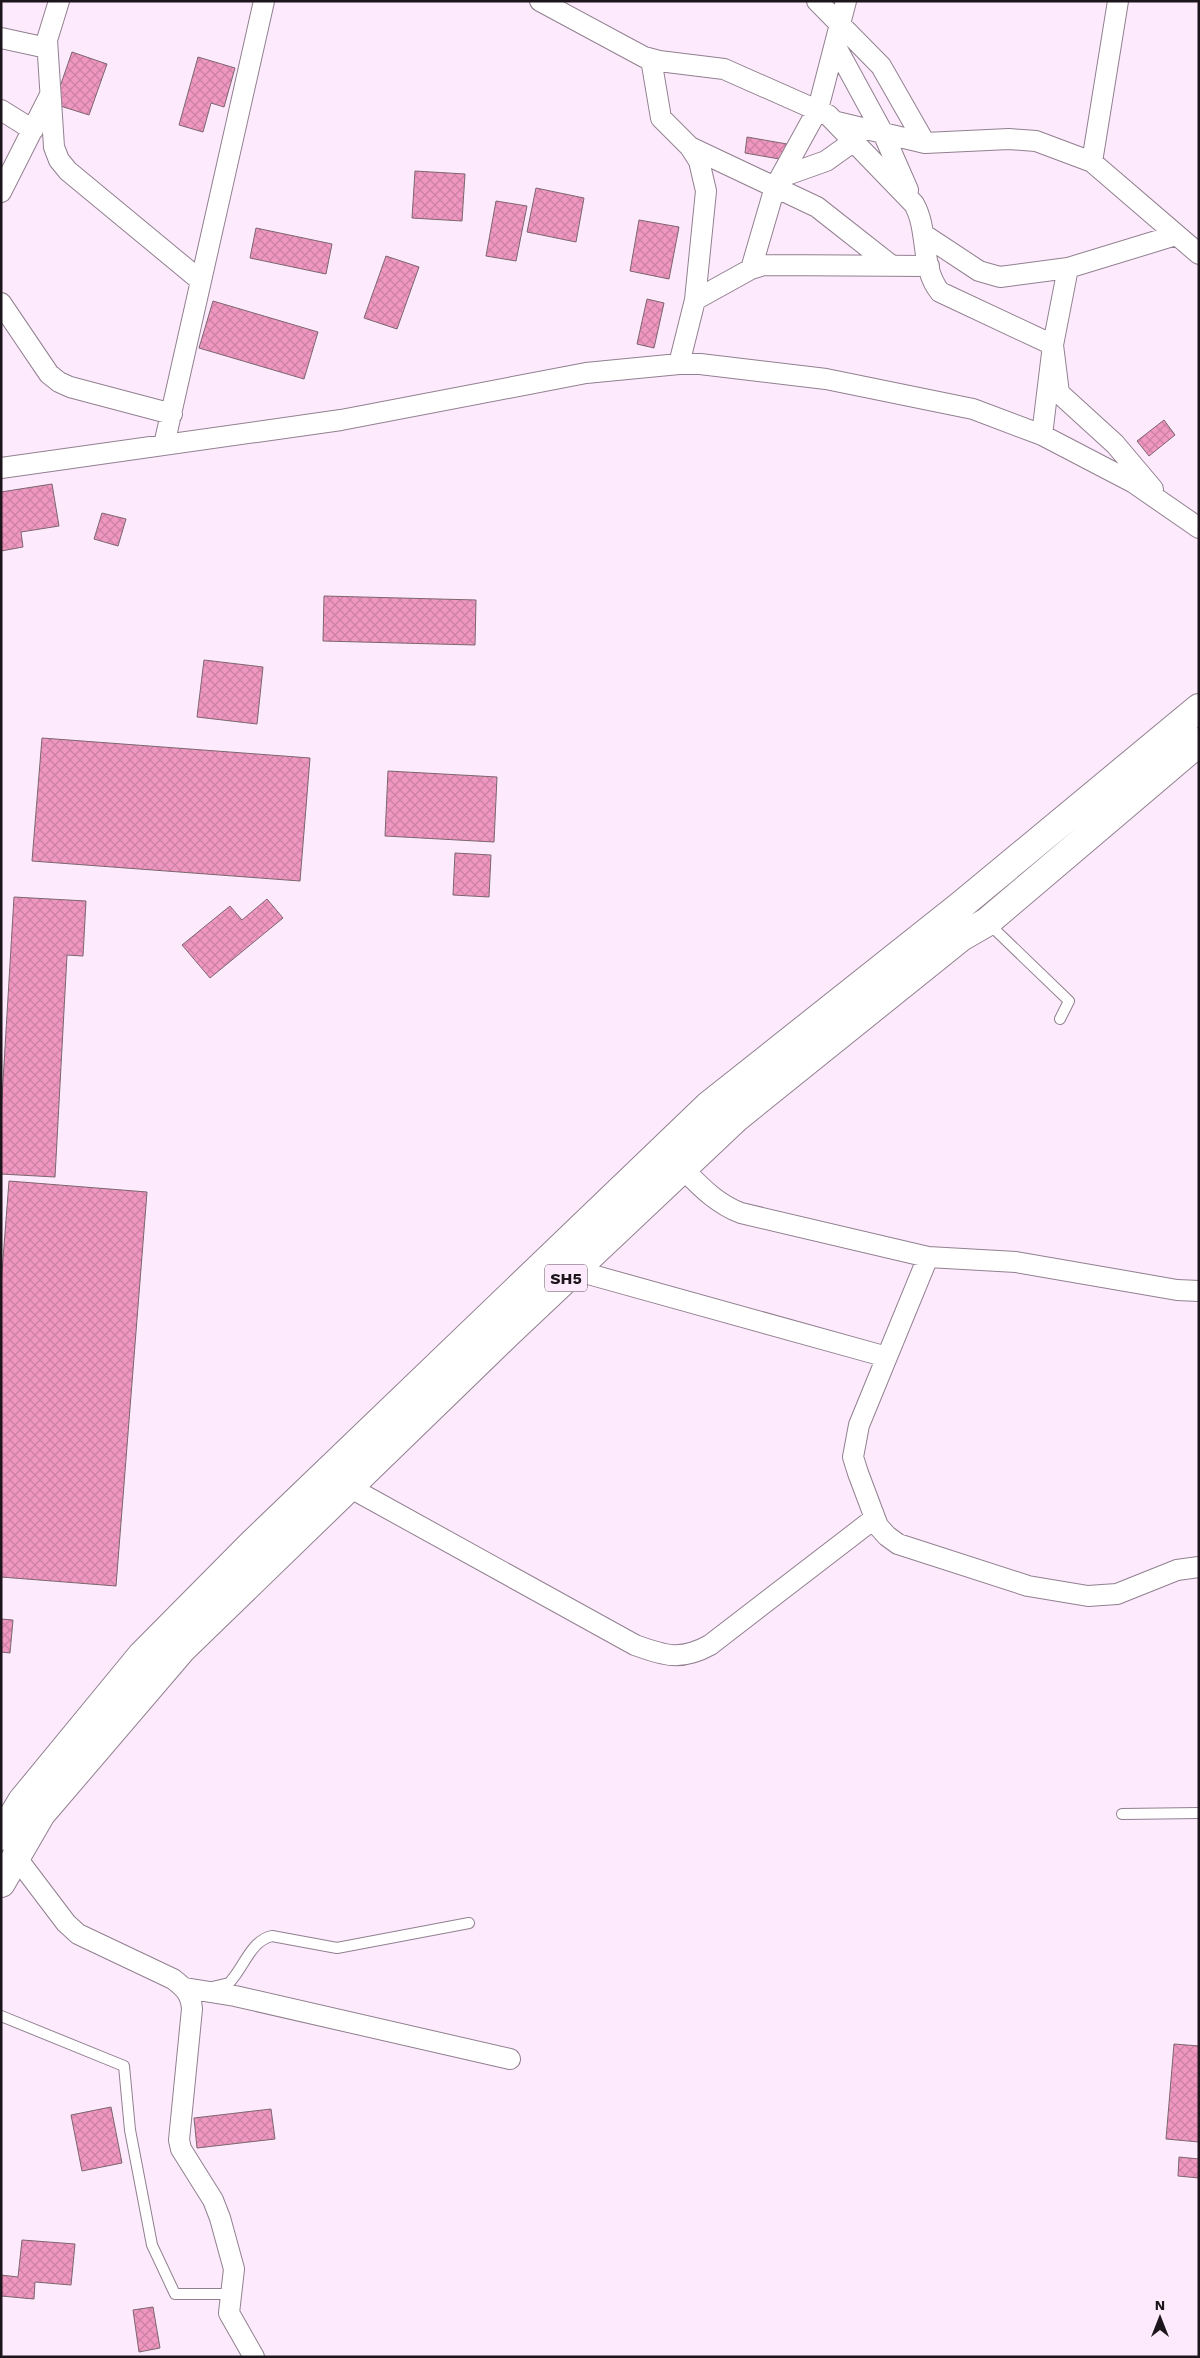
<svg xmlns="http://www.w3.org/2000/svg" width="1200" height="2358" viewBox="0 0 1200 2358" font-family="'Work Sans',sans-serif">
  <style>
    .building { fill: url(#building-cross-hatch); stroke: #7c666f }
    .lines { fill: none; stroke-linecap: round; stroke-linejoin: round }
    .lane-casing { stroke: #918090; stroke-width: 12 }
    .street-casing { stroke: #918090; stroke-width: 22 }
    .primary-casing { stroke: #918090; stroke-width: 30 }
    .lane { stroke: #fff; stroke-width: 10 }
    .street { stroke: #fff; stroke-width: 20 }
    .primary { stroke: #fff; stroke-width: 28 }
    .labels { text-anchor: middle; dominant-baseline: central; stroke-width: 4; stroke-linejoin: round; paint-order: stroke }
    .shield { fill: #fdeafc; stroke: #60555e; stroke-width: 1 }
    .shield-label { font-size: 16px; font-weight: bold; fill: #1c151b }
  </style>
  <defs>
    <pattern id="building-cross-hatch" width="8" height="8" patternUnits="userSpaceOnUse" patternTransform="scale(1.25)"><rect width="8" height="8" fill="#ef97c0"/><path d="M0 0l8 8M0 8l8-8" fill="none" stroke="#cc81a4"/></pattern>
  </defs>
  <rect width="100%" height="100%" fill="#fdeafc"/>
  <path class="building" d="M72,52L107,64L89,115L54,104Z
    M198,57L235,68L224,107L211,103L203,132L179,125Z
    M747,137L787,144L785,160L745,153Z
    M415,171L465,174L462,221L412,218Z
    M536,188L584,198L576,242L527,232Z
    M496,201L527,206L516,261L486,256Z
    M639,220L679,227L669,279L630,271Z
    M256,228L332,244L326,274L250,258Z
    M386,256L419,267L397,329L364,318Z
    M647,299L664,303L654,348L637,344Z
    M213,301L318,332L304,379L199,348Z
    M1164,420L1175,435L1149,456L1137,441Z
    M52,484L59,526L21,532L23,547L1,551V492Z
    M102,513L126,519L118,546L94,539Z
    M324,596L476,600L475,645L323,641Z
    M204,660L263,667L257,724L197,717Z
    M42,738L310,758L300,881L32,861Z
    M388,771L497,777L494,842L385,836Z
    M455,853L491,855L489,897L453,895Z
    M14,897L86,901L83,956L67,955L55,1177L1,1174V1115Z
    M267,899L283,918L210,978L182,945L230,906L242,920Z
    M9,1181L147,1192L116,1586L1,1577V1285Z
    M1,1619L13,1620L10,1653L1,1652Z
    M1174,2044L1199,2046V2142L1166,2139Z
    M111,2107L122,2163L82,2171L71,2115Z
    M271,2109L275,2139L197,2148L194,2118Z
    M1179,2157L1199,2159V2178L1178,2176Z
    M22,2240L75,2244L71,2285L35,2282L34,2299L1,2296V2275L18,2277Z
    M153,2307L160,2348L139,2352L133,2310Z"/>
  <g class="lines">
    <defs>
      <path id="lane" d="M988,923L1069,1001L1060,1019
        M1122,1814L1199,1813
        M212,1987L229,1983C244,1968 250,1941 272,1936L337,1948L469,1923
        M1,2016L124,2066L130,2130L152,2245L175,2294H230"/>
      <path id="street" d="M59,1L47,40L54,147L59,160L68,171L201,281
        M540,1L644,57L659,61L724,69L828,115L914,204C929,230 920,268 940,292L1053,345L1059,393L1115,444L1153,489
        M817,1L881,66L925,143
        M1,38L47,48
        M835,45L883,133L908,190
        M651,59L661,118L690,147L699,161L706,191L695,300
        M1,110L33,130
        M837,122L925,143L1009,139L1036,141L1092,162L1199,254
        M690,147L817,207L892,266
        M1092,162L1118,1
        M781,177L826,161L854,141
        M1,192L50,95
        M923,234L979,271L1000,277L1068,268L1176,235
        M751,269L775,187L818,109L846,1
        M1,303L49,374L59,382L70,387L172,414
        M679,364L695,300L751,269L764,265L929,266
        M1042,435L1053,345L1068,268
        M164,445L264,1
        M1,468L341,420L586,373L679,364H700L826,379L973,409L1042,435L1134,483L1199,528
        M683,1169C701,1187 717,1204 741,1213L928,1257L1016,1262L1177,1290L1199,1291
        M928,1257L859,1425L853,1457L858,1473L878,1526L887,1536L898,1544L1028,1586L1088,1596L1117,1594L1177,1570L1199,1567
        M574,1270L887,1357
        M349,1487L635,1645C665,1656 681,1661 710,1645L875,1518
        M16,1857L66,1923L78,1934L173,1979C185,1988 191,1994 192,2009L179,2140L181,2149L213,2200L220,2218L234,2269L229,2313L254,2357
        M185,1988L235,1996L510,2059"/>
      <path id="primary" d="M1,1836L22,1801L142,1655L251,1545L708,1106L960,906L1199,708
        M1,1883L41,1814L182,1649L506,1335L736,1118L961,937L987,922L1199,742"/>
    </defs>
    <use href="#lane" class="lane-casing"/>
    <use href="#street" class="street-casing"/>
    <use href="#primary" class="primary-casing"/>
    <use href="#lane" class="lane"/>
    <use href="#street" class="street"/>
    <use href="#primary" class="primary"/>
  </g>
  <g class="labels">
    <rect class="shield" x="545" y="1264.5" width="42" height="27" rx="4"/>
    <g class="shield-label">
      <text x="566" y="1278">SH5</text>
    </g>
  </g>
  <rect width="1200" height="2358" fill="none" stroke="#1c151b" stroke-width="5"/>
  <g transform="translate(1160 2318)" stroke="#fdeafc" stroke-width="4" paint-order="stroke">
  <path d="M0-4L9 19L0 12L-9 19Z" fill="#1c151b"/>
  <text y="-8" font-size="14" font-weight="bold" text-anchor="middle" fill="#1c151b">N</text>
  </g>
</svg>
